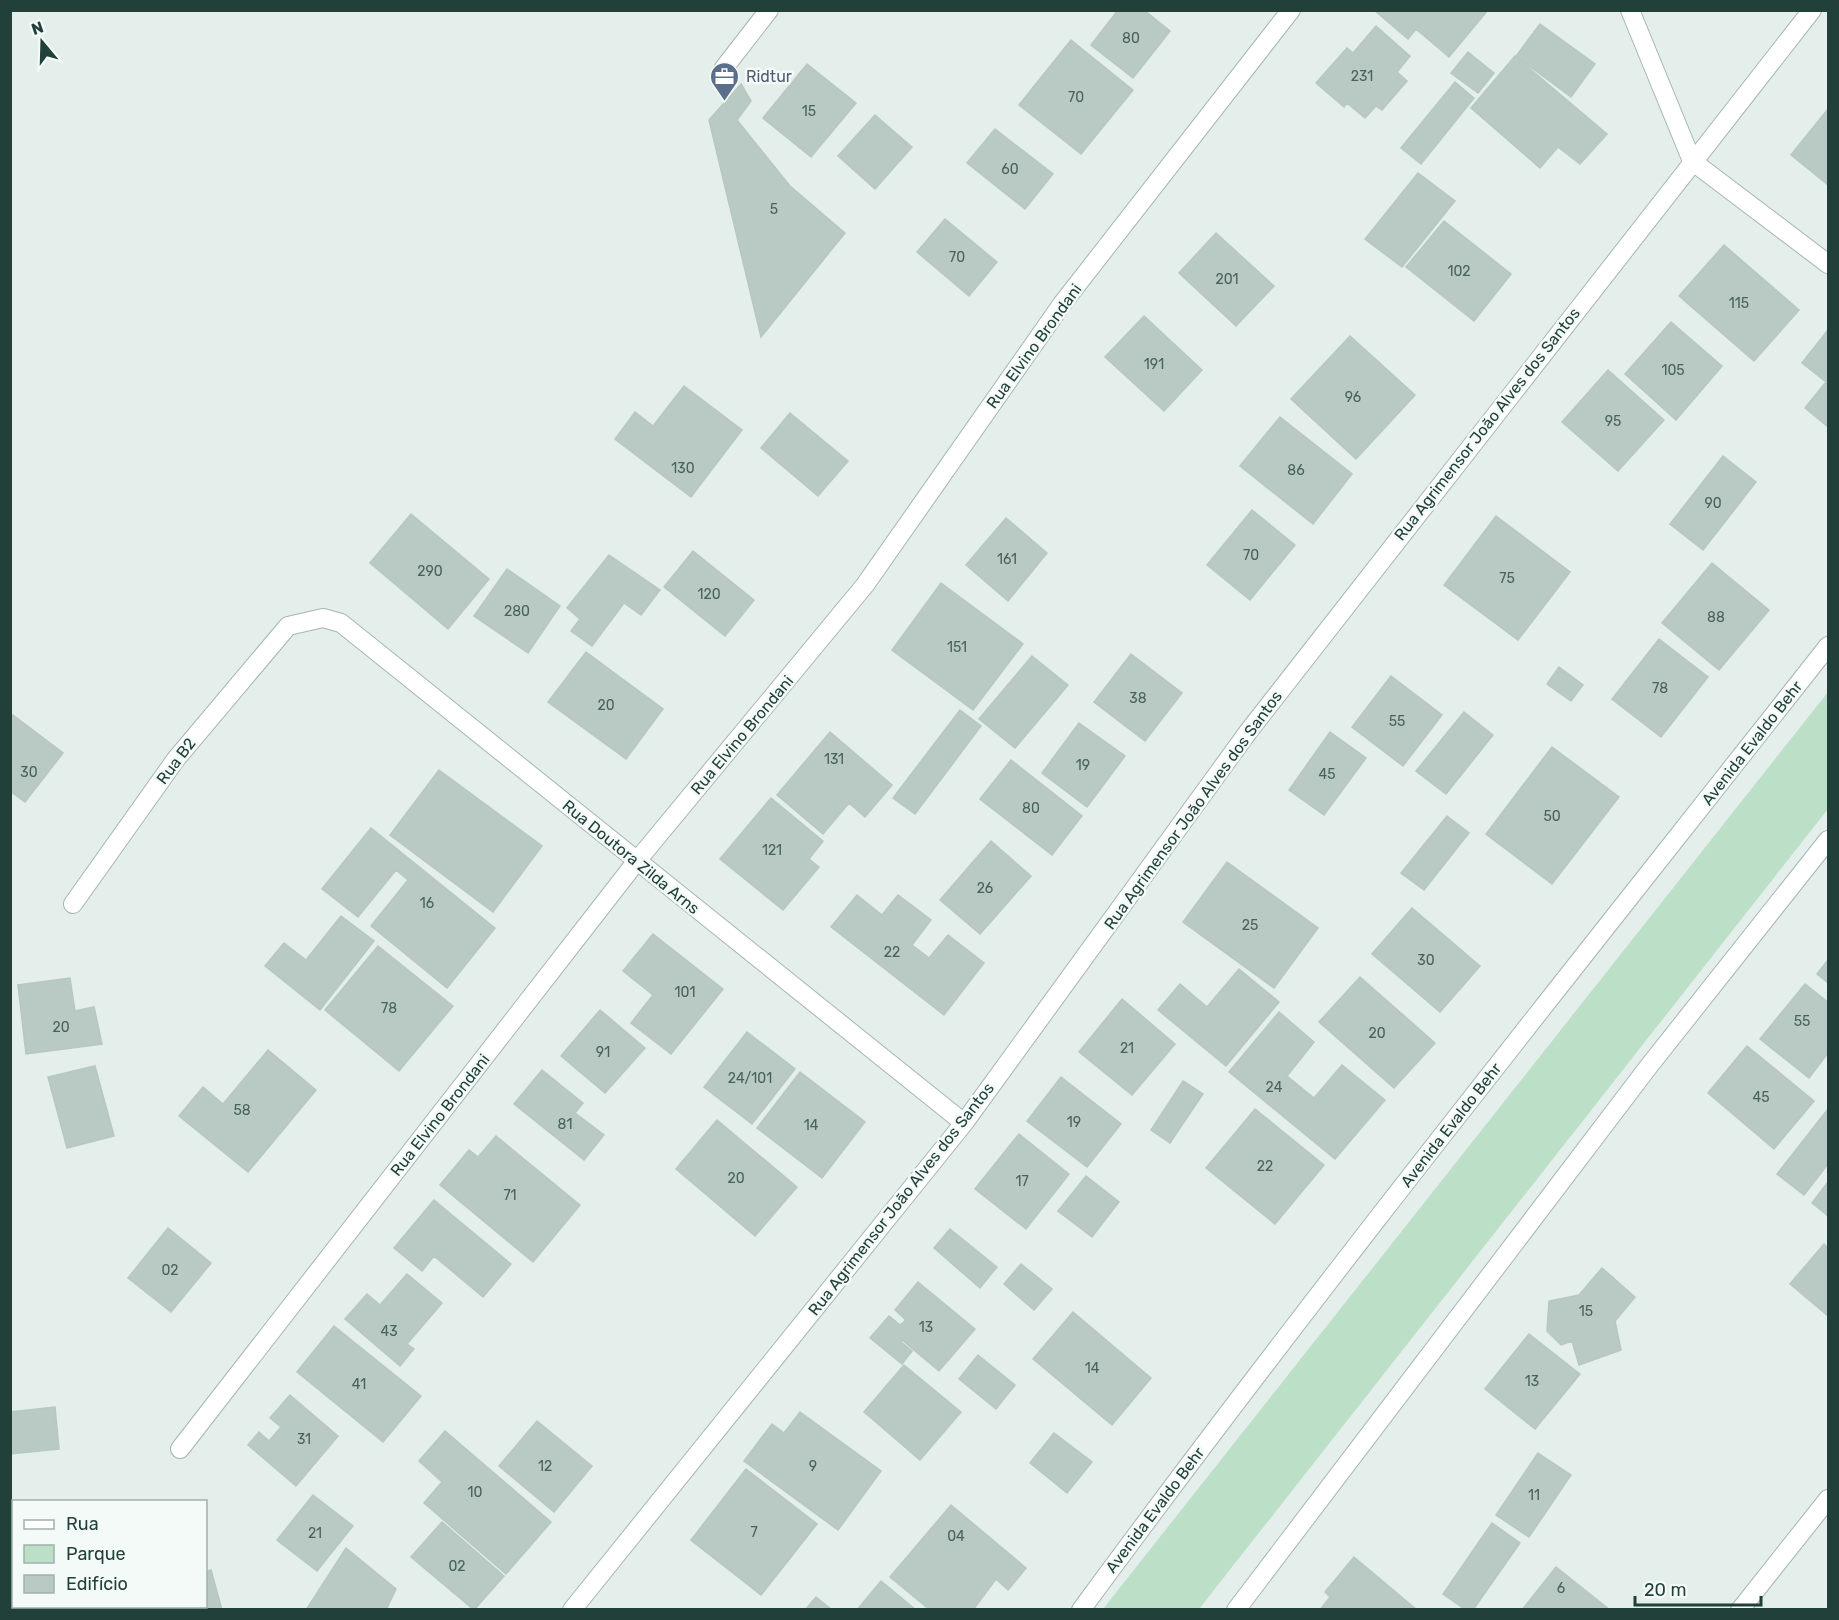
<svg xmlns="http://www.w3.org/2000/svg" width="1839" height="1620" viewBox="0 0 1839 1620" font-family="Rubik,sans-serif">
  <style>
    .green { fill: #bcdfc8 }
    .building { fill: #b9c9c3; stroke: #b6c8c1; stroke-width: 1.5 }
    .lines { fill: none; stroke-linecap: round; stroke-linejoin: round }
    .minor-casing { stroke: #a6b6b2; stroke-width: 20 }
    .minor { stroke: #fff; stroke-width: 18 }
    .labels { text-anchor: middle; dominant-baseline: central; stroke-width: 5; stroke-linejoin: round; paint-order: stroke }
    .number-label { font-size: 14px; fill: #48625c }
    .service-label { font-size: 16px; fill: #4e5e75; stroke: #f4faf7; text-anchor: start }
    .street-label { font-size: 16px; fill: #22403a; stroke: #f4faf7 }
  </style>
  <rect width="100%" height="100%" fill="#e4eeea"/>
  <path class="green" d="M1828,692V809L1199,1609H1103Z"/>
  <path class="building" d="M1118,10H1144L1170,31L1133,78L1091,45Z
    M1374,10H1488L1449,57L1416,29L1408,39Z
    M1540,24L1595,64L1571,97L1516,56Z
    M1376,26L1410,56L1397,72L1407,81L1382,110L1376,106L1365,118L1347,103L1344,107L1316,83L1347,48L1353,53Z
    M1071,40L1133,90L1081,154L1019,105Z
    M1468,52L1494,73L1478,93L1451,73Z
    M1515,56L1607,134L1580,164L1558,147L1540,168L1471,108Z
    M807,64L856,103L811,157L763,118Z
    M1455,82L1474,98L1421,164L1401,148Z
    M741,84L751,101L737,120L790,186L845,233L761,337L709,120Z
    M1828,109V185L1791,155Z
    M875,115L912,147L875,189L838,156Z
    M995,129L1053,174L1025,209L967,163Z
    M1418,173L1455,201L1402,267L1365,239Z
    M945,219L997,262L969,296L917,252Z
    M1444,221L1511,274L1474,321L1406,267Z
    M1216,233L1274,286L1236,326L1179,273Z
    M1724,245L1799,310L1754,361L1679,296Z
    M1144,316L1202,370L1164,411L1105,357Z
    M1671,322L1722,366L1676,420L1625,374Z
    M1828,330V427L1805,408L1826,382L1802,363Z
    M1350,336L1415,395L1356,459L1291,399Z
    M1608,370L1664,420L1618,471L1562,422Z
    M684,386L742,430L691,497L615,439L635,412L653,426Z
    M790,413L848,461L818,496L761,448Z
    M1280,417L1352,474L1313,524L1240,466Z
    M1723,456L1756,482L1703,550L1670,524Z
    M1252,510L1295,545L1250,600L1207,565Z
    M411,514L489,579L448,629L370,563Z
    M1496,516L1570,572L1518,640L1444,585Z
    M1006,518L1047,553L1008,601L966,565Z
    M693,551L754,600L725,636L664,587Z
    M609,555L660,590L641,615L624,603L592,646L571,631L580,619L567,608Z
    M1712,563L1769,610L1719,670L1662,623Z
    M507,569L560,606L528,653L474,616Z
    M941,583L1023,644L973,710L892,650Z
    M1659,639L1708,677L1661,737L1612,699Z
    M586,652L663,709L626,759L548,702Z
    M1131,654L1182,693L1145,741L1094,702Z
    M1032,656L1068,685L1015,748L979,719Z
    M1559,667L1583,685L1571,701L1547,684Z
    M1391,676L1442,715L1403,766L1352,727Z
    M960,710L981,726L915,814L893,798Z
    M1464,712L1493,735L1446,794L1416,771Z
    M13,715L63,753L25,802L10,791V717Z
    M1079,723L1125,756L1087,807L1042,773Z
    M830,732L892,785L865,817L849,803L823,834L777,795Z
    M1330,732L1366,758L1324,815L1289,790Z
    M1552,747L1619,797L1552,884L1486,834Z
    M1011,760L1082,816L1052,855L980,799Z
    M439,770L542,846L493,912L390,835Z
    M771,798L823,841L809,859L819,867L783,910L720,859Z
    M1447,816L1469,833L1424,890L1401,873Z
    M371,828L495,928L447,988L371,926L408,880L396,870L358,917L322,889Z
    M991,841L1031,876L980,934L940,900Z
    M1227,862L1318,928L1274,988L1183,922Z
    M857,895L882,915L898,895L931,920L912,945L929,958L948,935L984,963L944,1015L831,927Z
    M1412,908L1480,966L1440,1012L1372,954Z
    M341,916L374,941L320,1010L265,966L284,943L306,960Z
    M653,934L723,989L671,1054L631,1023L653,995L623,971Z
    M378,946L453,1006L399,1071L325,1010Z
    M1828,960V983L1817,974Z
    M1239,969L1279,1002L1226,1066L1158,1010L1180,984L1207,1007Z
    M1360,977L1435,1043L1394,1088L1319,1022Z
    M70,978L75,1011L94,1007L102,1044L26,1054L18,985Z
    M1805,984L1828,1002V1053L1809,1078L1760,1039Z
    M1122,999L1175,1044L1132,1095L1079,1052Z
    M600,1010L645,1048L605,1093L561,1056Z
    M1279,1012L1314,1042L1287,1076L1314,1098L1342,1065L1385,1100L1335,1159L1229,1072Z
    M747,1032L795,1069L752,1124L704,1087Z
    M1747,1046L1814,1101L1774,1149L1708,1093Z
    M268,1050L316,1090L248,1172L179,1116L203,1087L223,1104Z
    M95,1066L114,1136L67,1148L48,1077Z
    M542,1070L583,1103L575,1113L604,1135L584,1160L514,1104Z
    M800,1072L865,1122L822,1178L757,1128Z
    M1061,1077L1121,1124L1087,1167L1027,1121Z
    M1183,1081L1203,1094L1170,1143L1151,1130Z
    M1255,1109L1324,1165L1275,1224L1206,1168Z
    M1828,1109V1164L1804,1195L1777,1174Z
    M717,1120L797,1187L755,1236L676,1169Z
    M1019,1134L1069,1174L1026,1229L975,1189Z
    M496,1136L580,1205L533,1262L440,1185L469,1150L478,1157Z
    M1086,1176L1119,1202L1092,1237L1058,1211Z
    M1828,1182V1216L1812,1203Z
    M434,1200L511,1264L483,1297L434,1256L422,1271L394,1248Z
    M168,1228L211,1263L171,1312L128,1278Z
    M950,1229L997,1267L980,1288L934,1248Z
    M1824,1244L1828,1248V1316L1790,1284Z
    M1021,1264L1052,1289L1034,1310L1004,1284Z
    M1602,1268L1635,1297L1615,1321L1621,1350L1579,1365L1572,1341L1561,1345L1547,1331L1549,1301L1579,1295Z
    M407,1274L442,1303L407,1344L414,1349L400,1366L345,1319L367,1294L380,1305Z
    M918,1282L975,1329L939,1371L902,1340L901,1342L912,1351L902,1364L870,1338L889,1316L900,1325L906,1320L895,1310Z
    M1073,1312L1151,1378L1112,1425L1033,1359Z
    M334,1326L421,1396L383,1442L297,1372Z
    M1529,1334L1580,1374L1535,1429L1485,1389Z
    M978,1355L1015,1385L996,1409L959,1379Z
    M904,1365L961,1412L920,1460L864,1412Z
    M290,1395L338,1436L296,1486L248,1445L259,1432L269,1441L281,1427L270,1418Z
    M55,1407L59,1449L10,1454V1412Z
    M800,1412L881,1471L838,1530L744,1461L772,1424L784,1433Z
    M537,1421L592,1466L554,1512L499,1466Z
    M445,1431L551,1522L506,1574L424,1503L442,1482L419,1461Z
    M1054,1433L1092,1462L1067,1493L1030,1463Z
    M1538,1453L1571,1475L1529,1537L1496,1515Z
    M746,1469L817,1524L761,1595L691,1540Z
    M313,1495L353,1526L317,1571L277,1540Z
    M951,1505L1026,1568L1008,1590L996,1579L973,1610H930L890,1577Z
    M442,1522L504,1576L474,1610L411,1557Z
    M1492,1523L1520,1543L1473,1610H1466L1443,1594Z
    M346,1548L396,1589L386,1610H306Z
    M1354,1557L1417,1610H1320L1330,1597L1325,1592Z
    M1556,1567L1610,1610H1522Z
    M211,1570L222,1610H175L174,1606H206V1571Z
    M10,1581H14V1606H49V1610H10Z
    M881,1581L916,1610H857Z
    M816,1597L832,1610H805Z
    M86,1606H104L105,1610H86Z
    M130,1606H152V1610H120Z"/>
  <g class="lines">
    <defs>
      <path id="minor" d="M1630,10L1692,161L1828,264
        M724,68L769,10
        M73,904L176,759L288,626L323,618L341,623L964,1123
        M180,1449L636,862L865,585L1062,304L1291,10
        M572,1610L964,1123L1248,732L1812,10
        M1081,1610C1322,1282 1577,965 1828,646
        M1236,1610L1649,1066L1828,840
        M1740,1610L1828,1499"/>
    </defs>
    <use href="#minor" class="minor-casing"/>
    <use href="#minor" class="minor"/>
  </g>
  <defs>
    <symbol id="office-pin" viewBox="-11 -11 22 30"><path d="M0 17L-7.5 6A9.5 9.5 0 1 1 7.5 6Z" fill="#5c6f8a" stroke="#f4faf7"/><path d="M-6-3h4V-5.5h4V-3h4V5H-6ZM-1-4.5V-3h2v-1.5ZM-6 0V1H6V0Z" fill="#fff"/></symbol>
  </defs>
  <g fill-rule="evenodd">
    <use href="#office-pin" x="708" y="60" width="33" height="45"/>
  </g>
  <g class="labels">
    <g class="number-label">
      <text x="1131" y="38">80</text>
      <text x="1362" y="76">231</text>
      <text x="1076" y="97">70</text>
      <text x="809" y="111">15</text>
      <text x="1010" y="169">60</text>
      <text x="774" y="209">5</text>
      <text x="957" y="257">70</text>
      <text x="1459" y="271">102</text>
      <text x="1227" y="279">201</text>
      <text x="1739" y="303">115</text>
      <text x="1154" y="364">191</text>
      <text x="1673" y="370">105</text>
      <text x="1353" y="397">96</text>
      <text x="1613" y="421">95</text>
      <text x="683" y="468">130</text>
      <text x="1296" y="470">86</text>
      <text x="1713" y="503">90</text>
      <text x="1251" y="555">70</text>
      <text x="1007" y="559">161</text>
      <text x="430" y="571">290</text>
      <text x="1507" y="578">75</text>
      <text x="709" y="594">120</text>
      <text x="517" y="611">280</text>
      <text x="1716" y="617">88</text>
      <text x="957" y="647">151</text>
      <text x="1660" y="688">78</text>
      <text x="1138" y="698">38</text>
      <text x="606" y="705">20</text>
      <text x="1397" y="721">55</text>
      <text x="834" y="759">131</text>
      <text x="1083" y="765">19</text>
      <text x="29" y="772">30</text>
      <text x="1327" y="774">45</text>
      <text x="1031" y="808">80</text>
      <text x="1552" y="816">50</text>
      <text x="772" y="850">121</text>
      <text x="985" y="888">26</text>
      <text x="427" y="903">16</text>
      <text x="1250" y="925">25</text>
      <text x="892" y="952">22</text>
      <text x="1426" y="960">30</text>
      <text x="685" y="992">101</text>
      <text x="389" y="1008">78</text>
      <text x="1802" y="1021">55</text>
      <text x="61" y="1027">20</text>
      <text x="1377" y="1033">20</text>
      <text x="1127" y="1048">21</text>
      <text x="603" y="1052">91</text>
      <text x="750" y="1078">24/101</text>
      <text x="1274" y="1087">24</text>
      <text x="1761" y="1097">45</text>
      <text x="242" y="1110">58</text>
      <text x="1074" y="1122">19</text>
      <text x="565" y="1124">81</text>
      <text x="811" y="1125">14</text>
      <text x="1265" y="1166">22</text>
      <text x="736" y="1178">20</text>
      <text x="1022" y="1181">17</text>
      <text x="510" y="1195">71</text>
      <text x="170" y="1270">02</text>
      <text x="1586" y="1311">15</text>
      <text x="926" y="1327">13</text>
      <text x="389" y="1331">43</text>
      <text x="1092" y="1368">14</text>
      <text x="1532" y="1381">13</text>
      <text x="359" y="1384">41</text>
      <text x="304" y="1439">31</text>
      <text x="545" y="1466">12</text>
      <text x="813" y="1466">9</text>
      <text x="475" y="1492">10</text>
      <text x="1534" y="1495">11</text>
      <text x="754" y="1532">7</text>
      <text x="315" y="1533">21</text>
      <text x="956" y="1536">04</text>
      <text x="457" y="1566">02</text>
      <text x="1561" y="1588">6</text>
    </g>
    <g class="service-label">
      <text x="746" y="76">Ridtur</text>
    </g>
    <g class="street-label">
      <text transform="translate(1034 346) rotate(-54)">Rua Elvino Brondani</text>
      <text transform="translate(1487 424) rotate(-52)">Rua Agrimensor João Alves dos Santos</text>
      <text transform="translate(742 735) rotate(-50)">Rua Elvino Brondani</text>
      <text transform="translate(1752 743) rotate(-52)">Avenida Evaldo Behr</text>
      <text transform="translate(176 761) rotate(-53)">Rua B2</text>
      <text transform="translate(1193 810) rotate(-54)">Rua Agrimensor João Alves dos Santos</text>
      <text transform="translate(631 857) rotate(39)">Rua Doutora Zilda Arns</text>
      <text transform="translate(440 1115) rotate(-52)">Rua Elvino Brondani</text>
      <text transform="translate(1451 1125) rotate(-52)">Avenida Evaldo Behr</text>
      <text transform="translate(901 1199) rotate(-52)">Rua Agrimensor João Alves dos Santos</text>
      <text transform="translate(1155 1510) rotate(-53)">Avenida Evaldo Behr</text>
    </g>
  </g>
  <rect width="1839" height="1620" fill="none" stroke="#22403a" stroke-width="24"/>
  <rect x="12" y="1500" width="195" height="108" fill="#f4faf7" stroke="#a0b0ab" stroke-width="1.5"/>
  <rect x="24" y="1520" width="30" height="9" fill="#ffffff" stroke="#a0b0ab" stroke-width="1.5"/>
  <text x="66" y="1530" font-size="18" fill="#22403a">Rua</text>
  <rect x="24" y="1545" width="30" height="18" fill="#bcdfc8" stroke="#a0b0ab" stroke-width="1.5"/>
  <text x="66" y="1560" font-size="18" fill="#22403a">Parque</text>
  <rect x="24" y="1575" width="30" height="18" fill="#b9c9c3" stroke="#a0b0ab" stroke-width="1.5"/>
  <text x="66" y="1590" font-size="18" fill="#22403a">Edifício</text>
  <g transform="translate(42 42) rotate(341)" stroke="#f4faf7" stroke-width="4.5" paint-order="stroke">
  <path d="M0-4.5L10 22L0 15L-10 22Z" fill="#22403a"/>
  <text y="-9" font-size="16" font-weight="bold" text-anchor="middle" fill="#22403a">N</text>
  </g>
  <path d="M1635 1596v9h126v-9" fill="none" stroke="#22403a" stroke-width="3"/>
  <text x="1644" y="1596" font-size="18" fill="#22403a" stroke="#f4faf7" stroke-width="4.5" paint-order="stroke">20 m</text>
</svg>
